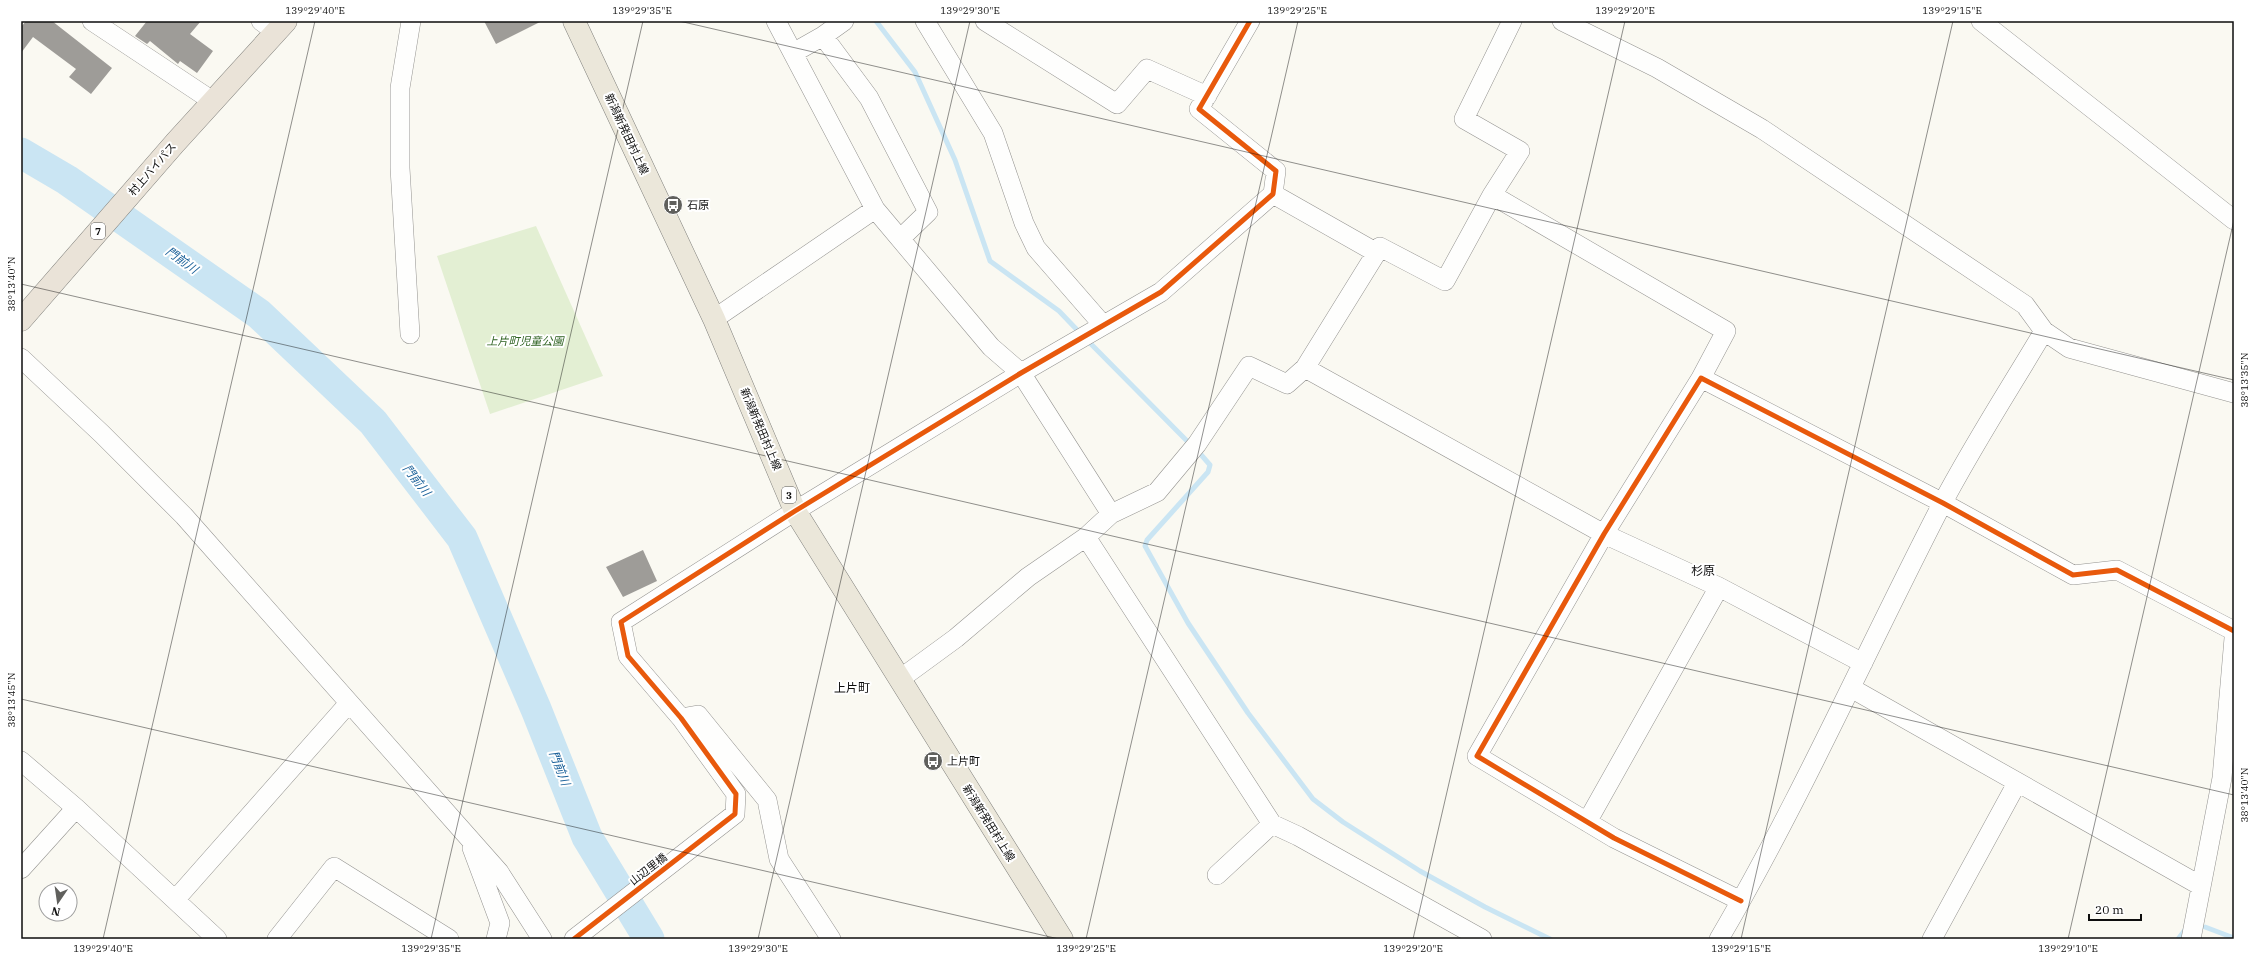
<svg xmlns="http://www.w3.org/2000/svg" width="2255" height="960" viewBox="0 0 2255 960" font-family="'IBM Plex Serif','Noto Sans JP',serif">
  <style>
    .green { fill: #e3efd3 }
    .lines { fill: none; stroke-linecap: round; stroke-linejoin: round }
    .stream { stroke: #cae5f3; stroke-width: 5 }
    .river { stroke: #cae5f3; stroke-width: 31 }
    .building { fill: #9e9c98 }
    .minor-casing { stroke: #949390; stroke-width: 20 }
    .primary-casing { stroke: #81817d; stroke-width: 23 }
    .trunk-casing { stroke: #81817d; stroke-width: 23 }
    .minor { stroke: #fefefd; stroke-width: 19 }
    .primary { stroke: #ebe7da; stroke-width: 22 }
    .trunk { stroke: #eae3d8; stroke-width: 22 }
    .cycleway-casing { stroke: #fff; stroke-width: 8 }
    .cycleway { stroke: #e8590c; stroke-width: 5 }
    .ticks { fill: none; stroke: #0d0d0d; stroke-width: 1; stroke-opacity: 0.45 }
    .labels { text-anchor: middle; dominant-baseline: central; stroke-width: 4; stroke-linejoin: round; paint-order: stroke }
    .shield { fill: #fff; stroke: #565656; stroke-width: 1 }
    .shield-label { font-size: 10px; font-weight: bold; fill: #0d0d0d }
    .street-label { font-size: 11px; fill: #0d0d0d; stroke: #fff }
    .poi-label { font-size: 11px; fill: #0d0d0d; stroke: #fff; text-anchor: start }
    .park-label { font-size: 11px; font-style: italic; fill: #2e6221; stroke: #fff }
    .water-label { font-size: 12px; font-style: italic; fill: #1c629a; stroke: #fff }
    .neighbourhood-label { font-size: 12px; fill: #0d0d0d; stroke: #fff }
    .neatline { fill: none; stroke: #0d0d0d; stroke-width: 1.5 }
    .ticks-label { font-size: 10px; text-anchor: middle; fill: #0d0d0d }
  </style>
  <rect width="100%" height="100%" fill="#faf9f2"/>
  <path class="green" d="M536,226L603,376L490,414L437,256Z"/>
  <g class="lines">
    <path class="stream" d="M876,21L915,72L955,160L990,261L1059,311L1081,334
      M1087,340L1191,445
      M1197,450L1210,465L1208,472L1147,540L1145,546L1188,623L1248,713L1313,799L1343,822L1420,871L1485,907L1550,939
      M2205,927L2234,938
      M2178,939L2185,930"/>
    <path class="river" d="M21,153L67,180L259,314L373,422L462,538L536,709L587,837L649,939"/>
  </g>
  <path class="building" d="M26,21H52L112,68L91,94L69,77L76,69L33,37L21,53V27Z
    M147,21H201L190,34L213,51L197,73L180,61L178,64L150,41L147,44L135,36Z
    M484,21H542L496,44Z
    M643,550L657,581L623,597L606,567Z"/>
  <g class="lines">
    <defs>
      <path id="minor" d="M92,21L214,102
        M261,21L276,32
        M776,21L875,209L991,347L1021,373L1111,514
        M925,21L993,133L1024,223L1036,248L1103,325
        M985,21L1117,104L1147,69L1207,96
        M1562,21L1657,68L1762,129L2025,305L2044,331L2069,348L2234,393
        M1981,21L2234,220
        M823,36L869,98L928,212L901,238
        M793,53L823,36L844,21
        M1273,194L1377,253
        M1492,195L1726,331L1701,378
        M714,319L875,209
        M410,334L400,168V88L411,21
        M21,358L102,434L184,516L499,872L542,939
        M1305,368L1380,247L1445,281L1492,195L1520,151L1464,119L1512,21
        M1086,537L1272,824L1298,836L1482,939
        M900,679L956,638L1028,577L1086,537L1111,514L1157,492L1197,444L1249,366L1287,384L1305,368L1604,534L1719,587L1863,663
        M1851,688L2201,886
        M681,718L698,715L767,800L779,859L831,939
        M21,761L76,808L217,939
        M1587,822L1719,587
        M472,848L500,923L496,939
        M21,869L76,808
        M1217,875L1272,824
        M175,900L349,703
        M1741,901L1614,838L1477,756L1604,534L1701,378L1943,503L2073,575L2117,570L2234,631
        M277,939L334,867L449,939
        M574,939L735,814L736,794L681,718L628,656L621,622L795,511L1021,373L1161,292L1273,194L1276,171L1199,109L1250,21
        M1719,939C1801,799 1867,649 1942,504C1973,445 2010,388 2044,331
        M1932,939L2017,783
        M2191,939L2222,778L2234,638"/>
      <path id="primary" d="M574,21L714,319L795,511L1062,939"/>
      <path id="trunk" d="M21,320L175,143L286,21"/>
    </defs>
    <use href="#minor" class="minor-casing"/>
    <use href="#primary" class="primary-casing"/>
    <use href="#trunk" class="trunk-casing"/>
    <use href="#minor" class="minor"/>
    <use href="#primary" class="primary"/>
    <use href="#trunk" class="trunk"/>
    <defs>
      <path id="cycleway" d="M1741,901L1614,838L1477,756L1604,534L1701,378L1943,503L2073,575L2117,570L2234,631
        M574,939L735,814L736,794L681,718L628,656L621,622L795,511L1021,373L1161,292L1273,194L1276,171L1199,109L1250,21"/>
    </defs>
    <use href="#cycleway" class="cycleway-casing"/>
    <use href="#cycleway" class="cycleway"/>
  </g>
  <path class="ticks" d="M679,21L2234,380M21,284L2234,795M21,699L1059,939M103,939L315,21M431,939L643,21M758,939L970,21M1086,939L1298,21M1413,939L1625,21M1741,939L1953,21M2068,939L2234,220"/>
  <defs>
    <symbol id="bus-disc" viewBox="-11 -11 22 22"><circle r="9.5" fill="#60605d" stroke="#fff"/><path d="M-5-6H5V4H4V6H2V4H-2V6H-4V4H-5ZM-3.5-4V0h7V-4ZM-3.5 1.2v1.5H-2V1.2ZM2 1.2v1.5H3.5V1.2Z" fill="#fff"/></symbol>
  </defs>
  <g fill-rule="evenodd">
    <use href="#bus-disc" x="662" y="194" width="22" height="22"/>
    <use href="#bus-disc" x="922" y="750" width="22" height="22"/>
  </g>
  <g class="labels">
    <g class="shield">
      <rect x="91" y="223" width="14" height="16" rx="3"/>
      <rect x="782" y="487" width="14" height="16" rx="3"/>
    </g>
    <g class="shield-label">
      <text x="98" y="231">7</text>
      <text x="789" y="495">3</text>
    </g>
    <g class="street-label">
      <text transform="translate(627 134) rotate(65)">新潟新発田村上線</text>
      <text transform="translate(152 169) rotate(-49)">村上バイパス</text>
      <text transform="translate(761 429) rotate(67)">新潟新発田村上線</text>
      <text transform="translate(989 823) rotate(58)">新潟新発田村上線</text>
      <text transform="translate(648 869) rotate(-38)">山辺里橋</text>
    </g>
    <g class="poi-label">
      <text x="687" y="205">石原</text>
      <text x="947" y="761">上片町</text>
    </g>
    <g class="park-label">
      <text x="525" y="341">上片町児童公園</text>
    </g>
    <g class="water-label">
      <text transform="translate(182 260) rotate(35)">門前川</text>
      <text transform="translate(417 480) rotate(52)">門前川</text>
      <text transform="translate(560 768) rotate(69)">門前川</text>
    </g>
    <g class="neighbourhood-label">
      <text x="1703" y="570">杉原</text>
      <text x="852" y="687">上片町</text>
    </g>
  </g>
  <rect width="2255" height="960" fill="none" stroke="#ffffff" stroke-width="44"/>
  <g transform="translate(58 902) rotate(193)"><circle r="19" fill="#ffffff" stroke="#9e9e9e"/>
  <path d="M0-3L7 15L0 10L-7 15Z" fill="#60605d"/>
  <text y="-6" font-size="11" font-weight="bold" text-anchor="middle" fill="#0d0d0d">N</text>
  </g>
  <path d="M2089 914v6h52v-6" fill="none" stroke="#0d0d0d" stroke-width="2"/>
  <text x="2095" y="914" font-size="12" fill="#0d0d0d" stroke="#ffffff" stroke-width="3" paint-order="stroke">20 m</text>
  <rect x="22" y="22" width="2211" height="916" class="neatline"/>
  <g class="ticks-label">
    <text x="315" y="14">139°29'40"E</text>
    <text x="642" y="14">139°29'35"E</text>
    <text x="970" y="14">139°29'30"E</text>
    <text x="1297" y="14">139°29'25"E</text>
    <text x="1625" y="14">139°29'20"E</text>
    <text x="1952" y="14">139°29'15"E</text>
    <text transform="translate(11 284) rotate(-90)" y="4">38°13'40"N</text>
    <text transform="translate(2244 380) rotate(-90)" y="4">38°13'35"N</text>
    <text transform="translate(11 700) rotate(-90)" y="4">38°13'45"N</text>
    <text transform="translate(2244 795) rotate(-90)" y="4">38°13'40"N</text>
    <text x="103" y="952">139°29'40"E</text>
    <text x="431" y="952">139°29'35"E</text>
    <text x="758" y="952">139°29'30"E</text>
    <text x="1086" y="952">139°29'25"E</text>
    <text x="1413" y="952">139°29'20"E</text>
    <text x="1741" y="952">139°29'15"E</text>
    <text x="2068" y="952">139°29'10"E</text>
  </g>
</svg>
